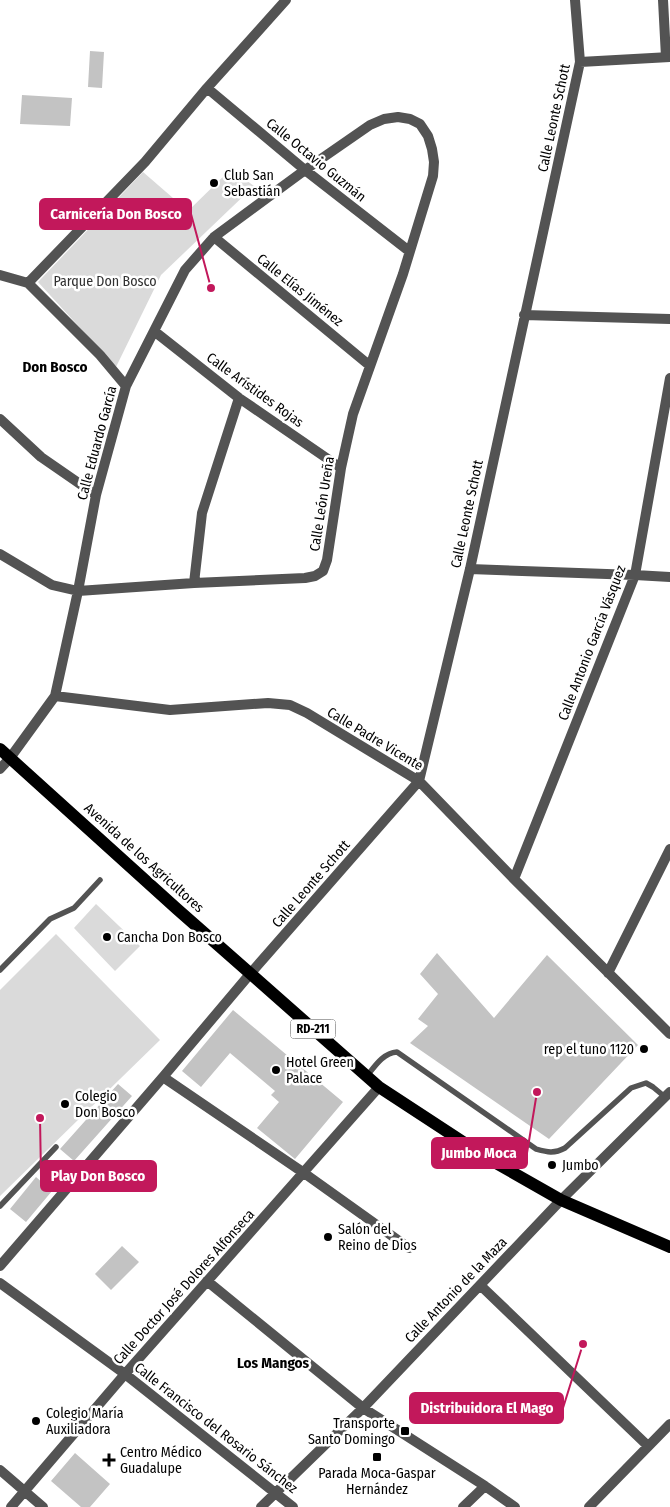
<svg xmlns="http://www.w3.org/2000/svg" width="670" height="1507" viewBox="0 0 670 1507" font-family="'Fira Sans Condensed',sans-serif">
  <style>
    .green { fill: #dadada }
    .building { fill: #c3c3c3 }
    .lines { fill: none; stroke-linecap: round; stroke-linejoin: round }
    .lane { stroke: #535353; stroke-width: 5.5 }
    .street { stroke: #535353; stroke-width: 10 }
    .primary { stroke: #000; stroke-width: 12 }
    .poi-dot { fill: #000; stroke: #fff; stroke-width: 2 }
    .labels { text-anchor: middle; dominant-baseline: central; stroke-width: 5; stroke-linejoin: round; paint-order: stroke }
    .shield { fill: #fff; stroke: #4c4c4c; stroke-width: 1 }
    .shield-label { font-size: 12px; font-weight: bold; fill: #000 }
    .street-label { font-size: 14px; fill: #000; stroke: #fff }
    .poi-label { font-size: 14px; fill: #000; stroke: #fff; text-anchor: start }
    .park-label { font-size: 14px; fill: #313131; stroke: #fff }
    .neighbourhood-label { font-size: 15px; font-weight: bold; fill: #000; stroke: #fff }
    .leader { fill: none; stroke: #c2185b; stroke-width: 2 }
    .callout-dot { fill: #c2185b; stroke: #fff; stroke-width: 2 }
    .callout { fill: #c2185b; stroke: #c2185b; stroke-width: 2 }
    .callout-label { font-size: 15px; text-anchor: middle; font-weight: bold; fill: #fff }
  </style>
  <rect width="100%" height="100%" fill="#fff"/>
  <path class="green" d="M231,169L254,186L161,275L116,367L38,282L143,172L188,211Z
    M96,904L140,946L115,971L74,928Z
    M56,934L160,1040L0,1196V990Z"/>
  <path class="building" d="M90,51L104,52L102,88L88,87Z
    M22,95L72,98L70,126L20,124Z
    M437,953L494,1018L547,955L638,1045L549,1139L410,1043L428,1026L418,1019L438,994L420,974Z
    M233,1010L343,1102L295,1159L257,1128L279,1102L271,1095L275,1091L230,1053L201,1087L182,1071Z
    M118,1084L132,1096L74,1161L60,1149Z
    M36,1177L52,1191L26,1222L10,1209Z
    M122,1246L139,1262L111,1290L95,1274Z
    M75,1453L110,1484L90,1507H81L51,1481Z"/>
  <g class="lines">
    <path class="lane" d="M0,970L50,919L74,908L100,880
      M367,1076C375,1066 383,1053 397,1052L536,1149C547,1152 554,1154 565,1148L631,1088L646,1083L653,1087L665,1097
      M0,1206L56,1147"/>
    <path class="street" d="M663,0L666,57
      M580,62L670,57
      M207,88L305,170L409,251
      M214,237L369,365
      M0,275L28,283L100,355L126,386
      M28,283L145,162L207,88L286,0
      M524,315L670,319
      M154,331L239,398L341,468
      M0,419L41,457L96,495
      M0,554L52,585L78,591L194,583L305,578L315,576L323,571L327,560L341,468L353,414L403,274L433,176L434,162L432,149L428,136L420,124L410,119L398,117L384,119L370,125L305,170L214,237L185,270L126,386L96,495L78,591L55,696L10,758L0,769
      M470,569L635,575L670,577
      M194,583L202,513L239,398
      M55,696L170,710L268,703L290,705L307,713L419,781L514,879L670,1034
      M514,879L635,575L670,378
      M608,973L670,849
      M163,1077L304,1173L409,1248
      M0,1266L163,1077L250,974L419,781L470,569L580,62L575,0
      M207,1281L363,1408L485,1486L515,1507
      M0,1283L125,1374L293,1507
      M480,1285L648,1446
      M0,1470L43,1507
      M11,1507L125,1374L379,1087
      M261,1507L363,1408L561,1200L670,1092
      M463,1507L485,1486
      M589,1507L670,1424"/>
    <path class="primary" d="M0,749L177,909L379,1087L489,1159L561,1200L670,1247"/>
  </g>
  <g class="poi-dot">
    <circle cx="214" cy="183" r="5"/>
    <circle cx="107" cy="937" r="5"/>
    <circle cx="644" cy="1049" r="5"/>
    <circle cx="276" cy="1070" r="5"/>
    <circle cx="65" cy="1104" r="5"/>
    <circle cx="552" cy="1165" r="5"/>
    <circle cx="328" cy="1237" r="5"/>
    <circle cx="36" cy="1421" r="5"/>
    <rect x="400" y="1426" width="10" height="10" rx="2.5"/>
    <rect x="372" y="1452" width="10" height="10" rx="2.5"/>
    <path d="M106.5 1452.5h5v5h5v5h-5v5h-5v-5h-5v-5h5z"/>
  </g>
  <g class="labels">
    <rect class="shield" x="290.5" y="1019.5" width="45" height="19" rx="4"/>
    <g class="shield-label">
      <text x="313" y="1029">RD-211</text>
    </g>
    <g class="street-label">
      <text transform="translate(554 118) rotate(-78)">Calle Leonte Schott</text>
      <text transform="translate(316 160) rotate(39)">Calle Octavio Guzmán</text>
      <text transform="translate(300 290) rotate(39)">Calle Elías Jiménez</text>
      <text transform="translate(255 390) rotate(36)">Calle Arístides Rojas</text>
      <text transform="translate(97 443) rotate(-75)">Calle Eduardo García</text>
      <text transform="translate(322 504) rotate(-81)">Calle León Ureña</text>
      <text transform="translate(467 514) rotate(-78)">Calle Leonte Schott</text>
      <text transform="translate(592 643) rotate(-69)">Calle Antonio García Vásquez</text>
      <text transform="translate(375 739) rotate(31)">Calle Padre Vicente</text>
      <text transform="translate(144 858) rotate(42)">Avenida de los Agricultores</text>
      <text transform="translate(311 884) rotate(-49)">Calle Leonte Schott</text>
      <text transform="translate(184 1287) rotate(-48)">Calle Doctor José Dolores Alfonseca</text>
      <text transform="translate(456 1290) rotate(-46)">Calle Antonio de la Maza</text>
      <text transform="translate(216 1428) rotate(38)">Calle Francisco del Rosario Sánchez</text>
    </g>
    <g class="poi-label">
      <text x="224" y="175">Club San<tspan x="224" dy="16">Sebastián</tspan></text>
      <text x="117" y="937">Cancha Don Bosco</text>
      <text x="634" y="1049" text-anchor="end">rep el tuno 1120</text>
      <text x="286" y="1062">Hotel Green<tspan x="286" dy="16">Palace</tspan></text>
      <text x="75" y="1096">Colegio<tspan x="75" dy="16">Don Bosco</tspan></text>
      <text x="562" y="1165">Jumbo</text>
      <text x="338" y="1229">Salón del<tspan x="338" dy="16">Reino de Dios</tspan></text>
      <text x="46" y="1413">Colegio María<tspan x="46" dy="16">Auxiliadora</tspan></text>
      <text x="395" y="1423" text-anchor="end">Transporte<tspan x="395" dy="16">Santo Domingo</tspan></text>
      <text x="120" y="1452">Centro Médico<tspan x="120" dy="16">Guadalupe</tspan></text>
      <text x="377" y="1473" text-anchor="middle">Parada Moca-Gaspar<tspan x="377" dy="16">Hernández</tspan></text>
    </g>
    <g class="park-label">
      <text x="105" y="281">Parque Don Bosco</text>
    </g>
    <g class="neighbourhood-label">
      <text x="55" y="367">Don Bosco</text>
      <text x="273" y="1363">Los Mangos</text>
    </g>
  </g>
  <path class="leader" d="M211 288L191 214M537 1092L527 1153M40 1118L41 1176M583 1344L563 1408"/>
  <g class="callout-dot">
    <circle cx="211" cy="288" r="5"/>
    <circle cx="537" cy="1092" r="5"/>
    <circle cx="40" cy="1118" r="5"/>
    <circle cx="583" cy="1344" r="5"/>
  </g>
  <g class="callout">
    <rect x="40" y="199" width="151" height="30" rx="5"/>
    <rect x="432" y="1138" width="95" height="30" rx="5"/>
    <rect x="41" y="1161" width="115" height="30" rx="5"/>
    <rect x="410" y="1393" width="153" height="30" rx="5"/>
  </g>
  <g class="callout-label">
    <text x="116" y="219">Carnicería Don Bosco</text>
    <text x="479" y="1158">Jumbo Moca</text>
    <text x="98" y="1181">Play Don Bosco</text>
    <text x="487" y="1413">Distribuidora El Mago</text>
  </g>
</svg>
